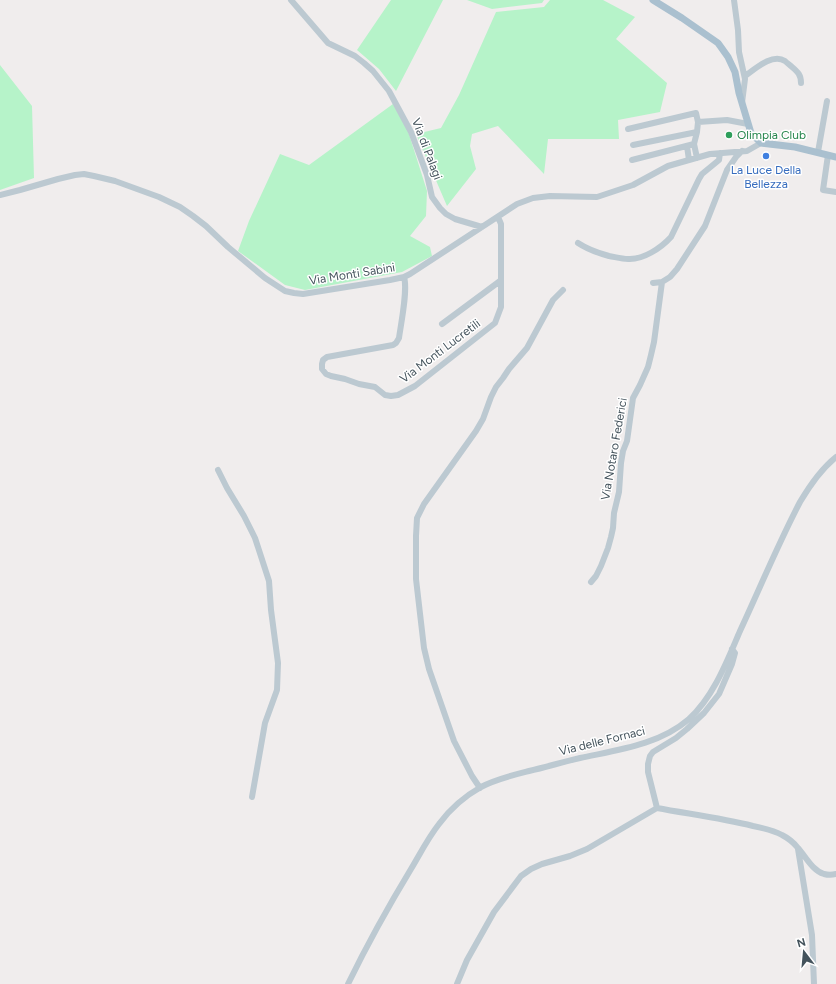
<svg xmlns="http://www.w3.org/2000/svg" width="836" height="984" viewBox="0 0 836 984" font-family="Figtree,sans-serif">
  <style>
    .green { fill: #b6f3c9 }
    .lines { fill: none; stroke-linecap: round; stroke-linejoin: round }
    .minor { stroke: #bcc9d1; stroke-width: 6 }
    .major { stroke: #aac0cf; stroke-width: 7 }
    .leisure-dot { fill: #2e9e5b; stroke: #fff; stroke-width: 1.5 }
    .shop-dot { fill: #3f7fe0; stroke: #fff; stroke-width: 1.5 }
    .labels { text-anchor: middle; dominant-baseline: central; stroke-width: 3; stroke-linejoin: round; paint-order: stroke }
    .leisure-label { font-size: 12px; fill: #27864d; stroke: #fff; text-anchor: start }
    .street-label { font-size: 12px; fill: #44535c; stroke: #fff }
    .shop-label { font-size: 12px; fill: #366cbe; stroke: #fff }
  </style>
  <rect width="100%" height="100%" fill="#f0eded"/>
  <path class="green" d="M391,0H443L396,91L379,69L357,50Z
    M467,0H544L542,3L492,9Z
    M550,0H603L635,17L616,39L667,83L660,112L618,120L619,139H548L544,174L498,126L472,134L470,146L476,169L447,206L416,134L441,128L459,95L496,12L544,7Z
    M0,65L32,106L34,178L0,190Z
    M393,104L408,131L427,191L426,216L410,236L430,247L432,256L402,272L305,290L285,285L238,251L249,221L280,154L309,165Z"/>
  <g class="lines">
    <path class="minor" d="M291,0L328,43L355,56L364,63L373,71L389,91L411,132L427,175L432,197L440,208L446,214L455,219L482,227
      M734,0L738,30L739,52L745,79L742,103
      M745,76C755,69 772,53 785,61C787,63 790,65 792,67C798,72 801,75 801,83
      M698,122L727,120L748,124
      M628,129L696,113L698,122L697,132L633,145
      M694,144L697,158
      M687,146L689,160
      M818,152L827,101
      M828,155L823,190L836,192
      M632,160L694,144L697,132
      M0,195L20,190L58,179L75,175L84,174L94,176L115,181L159,197L180,207L193,216L206,226L228,247L265,278L285,291L294,293L303,294L390,280L404,277L410,274L517,204L533,198L550,196L597,197L633,185L668,166L710,154L747,151L761,143
      M578,243C587,249 598,253 609,256C615,257 622,259 628,259C643,260 661,248 671,237L699,179L702,174L719,160L720,153
      M404,277C408,290 401,323 399,338L396,343L393,345L327,357L323,360L322,364V369L326,374L331,376L345,379L359,384L375,387L385,395L391,396L398,395L415,386L495,323L501,307V224L498,217
      M653,283L662,282
      M442,324L500,281
      M218,470L227,488L244,516L255,538L269,581L271,610L278,663L277,690L265,723L252,797
      M591,582L596,576L601,566L608,548L611,537L613,528L614,513L619,492L621,463L623,451L627,441L633,398L640,385L648,367L651,355L654,342L662,282L670,277L677,269L705,226L727,170L736,157L742,151
      M732,649L735,653L732,664L719,694L704,713L687,729L676,738L653,752L650,756L648,764V772L657,808C689,814 721,818 753,826C763,828 773,830 782,835C788,838 794,843 798,848C806,857 812,870 824,874C828,875 832,875 836,874
      M480,788L472,776L454,741L429,669L424,648L416,579V536L417,518L424,504L476,431L483,419L491,397L496,387L503,378L509,369L527,348L553,300L563,290
      M798,849L812,935L814,984
      M348,984C367,945 388,907 411,869C420,854 428,838 439,824C450,809 465,796 481,787C496,779 513,775 529,771C546,767 563,762 580,758C617,750 659,745 689,719C714,696 727,661 740,631C760,588 778,544 800,502C810,485 821,469 836,457
      M457,984L467,960L494,912L521,876L531,869L542,864L570,856L587,849L657,808"/>
    <path class="major" d="M653,0L682,18L718,43L728,57L735,72L739,93L751,133L761,143L795,147L836,157"/>
  </g>
  <circle class="leisure-dot" cx="729" cy="135" r="4"/>
  <circle class="shop-dot" cx="766" cy="156" r="4"/>
  <g class="labels">
    <g class="leisure-label">
      <text x="737" y="135">Olimpia Club</text>
    </g>
    <g class="street-label">
      <text transform="translate(427 149) rotate(69)">Via di Palagi</text>
      <text transform="translate(352 274) rotate(-9)">Via Monti Sabini</text>
      <text transform="translate(440 351) rotate(-37)">Via Monti Lucretili</text>
      <text transform="translate(614 449) rotate(-80)">Via Notaro Federici</text>
      <text transform="translate(602 741) rotate(-14)">Via delle Fornaci</text>
    </g>
    <g class="shop-label">
      <text x="766" y="170">La Luce Della<tspan x="766" dy="14">Bellezza</tspan></text>
    </g>
  </g>
  <g transform="translate(804 952) rotate(344)" stroke="#ffffff" stroke-width="3" paint-order="stroke">
  <path d="M0-3L7 15L0 10L-7 15Z" fill="#44535c"/>
  <text y="-6" font-size="11" font-weight="bold" text-anchor="middle" fill="#44535c">N</text>
  </g>
</svg>
